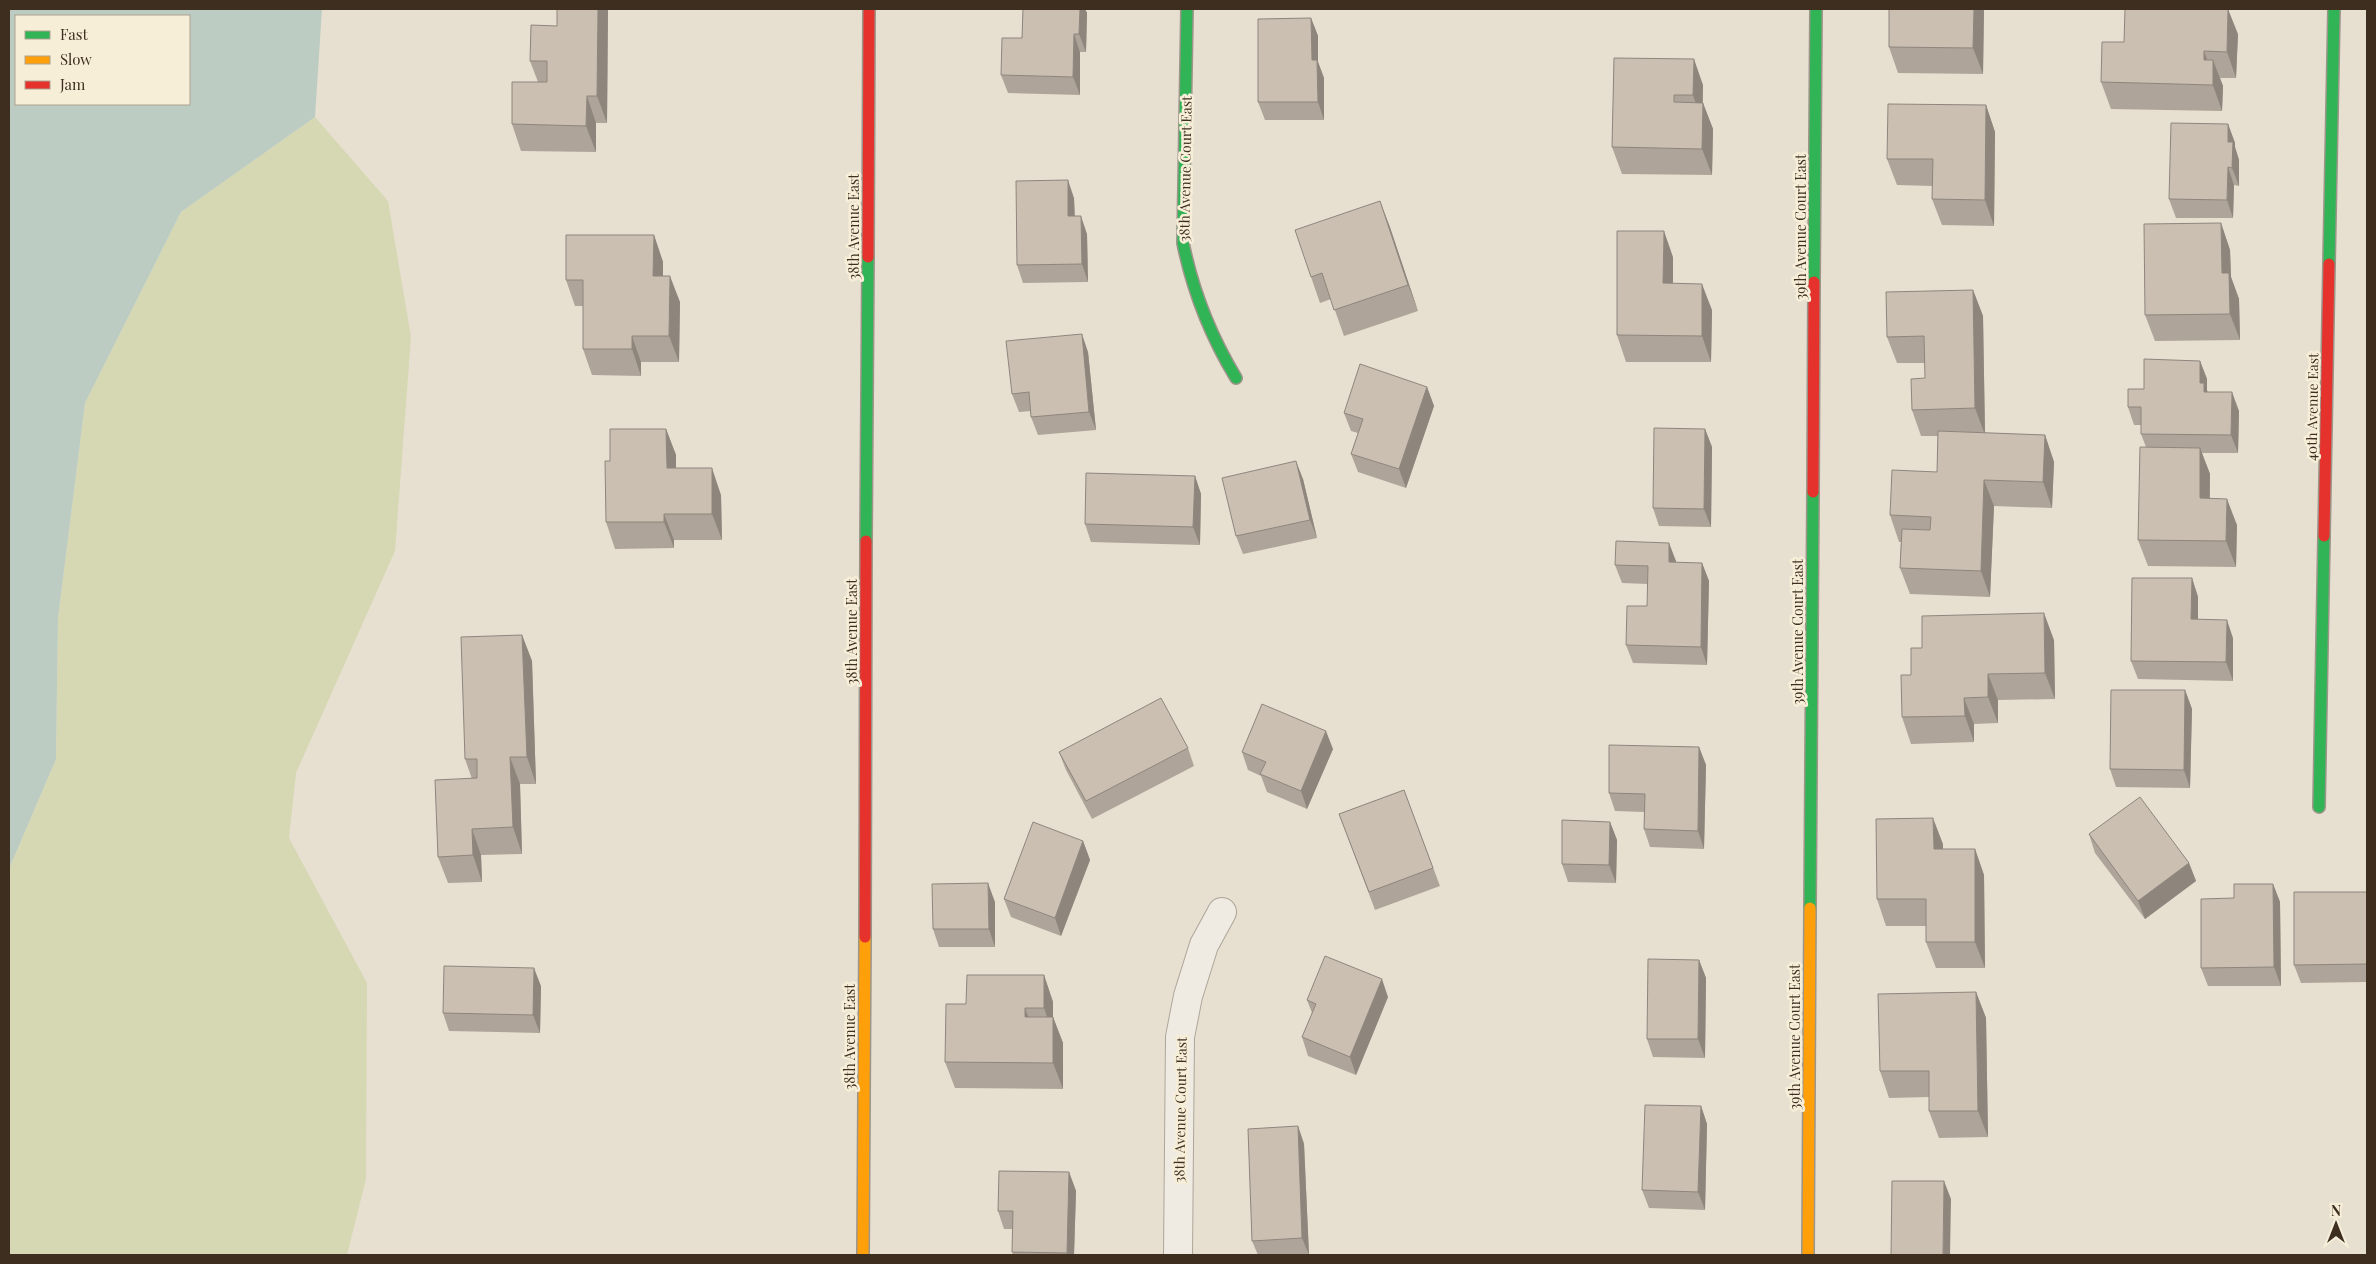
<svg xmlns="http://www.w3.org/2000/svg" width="2376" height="1264" viewBox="0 0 2376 1264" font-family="'Playfair Display',serif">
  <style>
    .green { fill: #d6d7b3 }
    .water { fill: #bcccc2; fill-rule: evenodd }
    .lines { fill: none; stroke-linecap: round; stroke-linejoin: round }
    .street-casing { stroke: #ada599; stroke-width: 30 }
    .fast-casing { stroke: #9c958a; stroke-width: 14 }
    .slow-casing { stroke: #9c958a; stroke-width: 14 }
    .jam-casing { stroke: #9c958a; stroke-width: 14 }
    .street { stroke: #efebe3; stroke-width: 28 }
    .fast { stroke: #30b455; stroke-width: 11 }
    .slow { stroke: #ff9f0a; stroke-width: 11 }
    .jam { stroke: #e5322d; stroke-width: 11 }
    .wall { fill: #afa499 }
    .shaded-wall { fill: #8e867d }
    .building { fill: #cbbfb2; stroke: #8e867d }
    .labels { text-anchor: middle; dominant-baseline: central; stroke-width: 5; stroke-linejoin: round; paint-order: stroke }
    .street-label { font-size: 14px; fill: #3d2e20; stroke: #f7eed8 }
  </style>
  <rect width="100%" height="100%" fill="#e7e0d1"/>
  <path class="green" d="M315,117L388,201L411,337L395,551L296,773L289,838L367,983L366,1179L347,1255H9V869L56,759L58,618L85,403L181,212Z"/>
  <path class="water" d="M9,9H322L315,117L181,212L85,403L58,618L56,759L9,869ZM16,16H189V104H16Z"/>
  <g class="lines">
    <defs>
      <path id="street" d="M1178,1255L1180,1037L1188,996L1204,945L1222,912"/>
      <path id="fast" d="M1187,9L1183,243C1193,292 1210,335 1236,378
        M2329,264L2334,9
        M1814,282L1816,9
        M866,541L868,257
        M2319,807L2324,536
        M1810,908L1813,492"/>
      <path id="slow" d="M863,1255L865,937
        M1808,1255L1810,908"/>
      <path id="jam" d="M868,257L869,9
        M1813,492L1814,282
        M2324,536L2329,264
        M865,937L866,541"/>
    </defs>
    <use href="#street" class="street-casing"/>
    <use href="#fast" class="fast-casing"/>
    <use href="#slow" class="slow-casing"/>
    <use href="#jam" class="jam-casing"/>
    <use href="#street" class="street"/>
    <use href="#fast" class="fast"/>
    <use href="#slow" class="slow"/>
    <use href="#jam" class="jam"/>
  </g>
  <path class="wall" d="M608,9L607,123H596V152L521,151L512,124L538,82L530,61L557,26Z
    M1023,9H1085L1087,13L1086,52H1080V95L1008,93L1001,75L1022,38Z
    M1889,9H1984L1983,74L1898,73L1889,47Z
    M1311,18L1318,36V62L1324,78V120H1265L1258,102Z
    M2238,34L2236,78H2220L2223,86L2222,111L2111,109L2101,82L2124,42Z
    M1614,58L1703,85V103L1713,129L1712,175L1622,174L1612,147Z
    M1986,105L1995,132L1994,226L1942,225L1932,199L1933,186L1897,185L1887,159Z
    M2228,124L2235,143V147L2239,160V186L2234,185L2233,218H2176L2169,199Z
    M1074,198L1075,216L1087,234L1088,282L1023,283L1017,265Z
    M1380,201L1418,311L1344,336L1331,299L1320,303L1311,277Z
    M2221,223L2230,250L2231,277L2239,299L2240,340L2155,341L2145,315Z
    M654,235L663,262V276L680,302L679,362H641V376L592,375L583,349V306H575L566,280Z
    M1673,257V283L1712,310L1711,362H1626L1617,335Z
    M1973,290L1983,316L1985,433L2045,435L2054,462L2052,508L1994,506L1990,597L1910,594L1900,568L1901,542H1899L1890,515L1937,472L1938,436H1921L1912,410L1925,378V363H1897L1887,337Z
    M1088,352L1096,430L1038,435L1031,417V411L1019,412L1012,394Z
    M2200,361L2207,379V392L2239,411L2238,453H2202L2210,474V498L2237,525L2236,567L2148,566L2138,540L2146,447L2141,434V425H2134L2128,407L2144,389Z
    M1427,387L1434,406L1406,488L1358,472L1351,454L1358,433L1351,431L1344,413Z
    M666,429L676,455V468L721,495L722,540H674V548L615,549L606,522Z
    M1705,429L1712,447L1711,527L1659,526L1653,508Z
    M1195,476L1201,494L1200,545L1091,542L1085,524Z
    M1303,479L1317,538L1243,554L1236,536Z
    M1669,543L1676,563H1702L1709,581L1707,665L1633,663L1626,645L1647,606L1648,584L1622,583L1615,565Z
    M2192,578L2198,597V619L2233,638V681L2138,679L2131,661Z
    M522,635L532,661L536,784H520L522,854L481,855L482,882L448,883L438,857L472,779L465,759Z
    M2054,640L2055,699L1998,700V723L1974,724V742L1911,744L1902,717L1911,675Z
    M2185,690L2192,709L2190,788L2116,787L2110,769Z
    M1699,747L1706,765L1704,849L1650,847L1644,829V812L1615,811L1609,793Z
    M1188,748L1194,766L1092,819L1066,770L1059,752Z
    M1333,749L1307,809L1267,792L1261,776L1248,770L1242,752Z
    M1404,790L1440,886L1375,910L1339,814Z
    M1610,822L1617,840L1616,883L1568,882L1562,864Z
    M2089,834L2189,863L2196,881L2145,919L2095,853Z
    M1083,841L1090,860L1061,936L1011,917L1004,899Z
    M1943,844V849H1975L1984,875L1985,968H1936L1926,942V926H1886L1877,899Z
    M2273,884L2280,902L2281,986H2208L2201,968L2234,898Z
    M2367,892V982L2301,983L2294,965Z
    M995,902V947H939L933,929Z
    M1699,960L1706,978L1705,1058L1653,1057L1647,1039Z
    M1044,975L1053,1002V1017L1063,1043V1089L955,1088L945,1062L966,1004Z
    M541,986L540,1033L449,1031L443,1013Z
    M1976,992L1986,1018L1988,1137L1939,1138L1929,1111V1097L1889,1098L1880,1071Z
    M1388,997L1356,1075L1308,1056L1302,1037L1312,1013L1307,1000Z
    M1701,1106L1707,1124L1705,1210L1649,1208L1642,1190Z
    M1298,1126L1304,1144L1309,1255H1258L1252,1241Z
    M1069,1172L1076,1191L1074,1255H1013L1012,1252L1013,1229H1004L998,1211Z"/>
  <path class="shaded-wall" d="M598,9H608L607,123L597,96Z
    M1080,9H1085L1087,13L1086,52L1079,34Z
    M1974,9H1984L1983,74L1973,48Z
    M2228,9L2238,34L2236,78L2227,52Z
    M1311,18L1318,36V62L1324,78V120L1318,102L1312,60Z
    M1074,34L1080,52V95L1073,77Z
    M2204,51L2213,76V60L2223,86L2222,111L2204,60Z
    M1694,59L1703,85L1702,122L1693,95Z
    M587,96L596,123V152L586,126Z
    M1703,103L1713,129L1712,175L1702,149Z
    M1986,105L1995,132L1994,226L1985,200Z
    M2228,124L2235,143V147L2239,160V186L2232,168L2228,142Z
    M2228,167L2234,185L2233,218L2227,200Z
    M1068,180L1074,198L1075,234L1068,216Z
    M1380,201L1390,227L1418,311L1408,285Z
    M1081,216L1087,234L1088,282L1082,264Z
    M2221,223L2230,250L2231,277L2239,299L2240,340L2230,314L2222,273Z
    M1664,231L1673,257V309L1663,283Z
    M654,235L663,262V302L653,276Z
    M670,276L680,302L679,362L669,336Z
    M1702,284L1712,310L1711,362L1702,336Z
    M1973,290L1983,316L1985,435L1975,408Z
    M1082,334L1088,352L1096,430L1089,412Z
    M632,336L641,362V376L632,349Z
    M2200,361L2207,379V390L2211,401L2207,399L2200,383Z
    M1427,387L1434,406L1406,488L1399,469Z
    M2232,392L2239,411L2238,453L2231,435Z
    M666,429L676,455V495L667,468Z
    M1705,429L1712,447L1711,527L1704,509Z
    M2045,435L2054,462L2052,508L2043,482Z
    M2200,448L2210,474L2209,525L2200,498Z
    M1296,461L1303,479L1317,538L1310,520Z
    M712,468L721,495L722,540L712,514Z
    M1195,476L1201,494L1200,545L1193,527Z
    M1984,480L1994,506L1990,597L1981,571Z
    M2227,499L2237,525L2236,567L2226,541Z
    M664,514L674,540V548L664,522Z
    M1669,543L1676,561V581L1669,562Z
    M1702,563L1709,581L1707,665L1701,647Z
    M2192,578L2198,597V637L2191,619Z
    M2044,613L2054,640L2055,699L2045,673Z
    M2227,620L2233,638V681L2226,662Z
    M522,635L532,661L536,784L527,757Z
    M1988,674L1998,700V723L1988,697Z
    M2185,690L2192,709L2190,788L2184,770Z
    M1964,698L1974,724V742L1965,716Z
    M1326,731L1333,749L1307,809L1301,791Z
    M1699,747L1706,765L1704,849L1698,831Z
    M510,757L520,784L522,854L513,827Z
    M1933,818L1943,844V875L1934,849Z
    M1610,822L1617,840L1616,883L1609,865Z
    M472,829L481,855L482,882L473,855Z
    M1083,841L1090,860L1061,936L1055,918Z
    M1975,849L1984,875L1985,968L1975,942Z
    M2189,863L2196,881L2145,919L2138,901Z
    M988,883L995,902V947L989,929Z
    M2273,884L2280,902L2281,986L2274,967Z
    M1699,960L1706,978L1705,1058L1698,1039Z
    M534,968L541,986L540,1033L533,1015Z
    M1044,975L1053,1002V1017L1063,1043V1089L1053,1063V1034L1044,1008Z
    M1382,979L1388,997L1356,1075L1350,1057Z
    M1976,992L1986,1018L1988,1137L1978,1111Z
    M1025,1008L1035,1035L1025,1017Z
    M1701,1106L1707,1124L1705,1210L1698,1192Z
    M1298,1126L1304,1144L1309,1255L1302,1238Z
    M1069,1172L1076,1191L1074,1255H1068L1067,1253Z
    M1944,1181L1951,1199L1950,1255H1943Z"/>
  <path class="building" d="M557,9H598L597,96H587L586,126L512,124V82H547V61H530L531,25L557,26Z
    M1023,9H1080L1079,34H1074L1073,77L1001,75L1002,38H1022Z
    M1889,9H1974L1973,48L1889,47Z
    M2125,9H2228L2227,52L2204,51V60H2213V85L2101,82L2102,42H2124Z
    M1311,18L1312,60H1317L1318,102H1258V19Z
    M1614,58L1694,59L1693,95H1674V102L1703,103L1702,149L1612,147Z
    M1888,104L1986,105L1985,200L1932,199L1933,159H1887Z
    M2171,123L2228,124V142H2233L2232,168L2228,167L2227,200L2169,199Z
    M1068,180V216H1081L1082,264L1017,265L1016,181Z
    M1380,201L1408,285L1334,310L1322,273L1311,277L1295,230Z
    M2221,223L2222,273H2229L2230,314L2145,315L2144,224Z
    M1617,231H1664L1663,283L1702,284V336L1617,335Z
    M566,235H654L653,276H670L669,336H632V349H583V280H566Z
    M1973,290L1975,408L1912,410L1911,379L1925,378L1924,336L1887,337L1886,292Z
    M1082,334L1089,412L1031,417L1029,392L1012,394L1006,341Z
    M2144,359L2200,361V383H2204V392H2232L2231,435L2141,434V407H2128V389H2144Z
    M1360,364L1427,387L1399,469L1351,454L1363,419L1344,413Z
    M1654,428L1705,429L1704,509L1653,508Z
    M610,429H666L667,468H712V514H664V522H606L605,461H610Z
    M1938,431L2045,435L2043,482L1984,480L1981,571L1900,568L1902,529L1930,530L1931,517L1890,515L1892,470L1937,472Z
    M2140,447L2200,448V498L2227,499L2226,541L2138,540Z
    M1296,461L1310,520L1236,536L1222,478Z
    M1086,473L1195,476L1193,527L1085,524Z
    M1616,541L1669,543V562L1702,563L1701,647L1626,645L1627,606H1647L1648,566L1615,565Z
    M2132,578H2192L2191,619L2227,620L2226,662L2131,661Z
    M2044,613L2045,673L1988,674V697L1964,698L1965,716L1902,717L1901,675H1911V648H1922V616Z
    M522,635L527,757H510L513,827L472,829L473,855L438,857L435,780L477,778V759H465L461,637Z
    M2111,690H2185L2184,770L2110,769Z
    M1161,698L1188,748L1086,801L1059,752Z
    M1262,704L1326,731L1301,791L1260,774L1266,762L1242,752Z
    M1609,745L1699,747L1698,831L1644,829L1645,794L1609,793Z
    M1404,790L1433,868L1369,892L1339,814Z
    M2140,797L2189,863L2138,901L2089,834Z
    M1933,818L1934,849H1975V942H1926V899H1877L1876,819Z
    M1562,820L1610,822L1609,865L1562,864Z
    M1033,822L1083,841L1055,918L1004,899Z
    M988,883L989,929H933L932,884Z
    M2234,884H2273L2274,967L2201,968V899L2234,898Z
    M2294,892H2367V964L2294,965Z
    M1325,956L1382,979L1350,1057L1302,1037L1316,1004L1307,1000Z
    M1648,959L1699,960L1698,1039H1647Z
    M444,966L534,968L533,1015L443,1013Z
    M967,975H1044V1008H1025V1017H1053V1063L945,1062L946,1004H966Z
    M1976,992L1978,1111H1929V1071H1880L1878,994Z
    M1645,1105L1701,1106L1698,1192L1642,1190Z
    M1298,1126L1302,1238L1252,1241L1248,1129Z
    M999,1171L1069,1172L1067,1253L1012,1252L1013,1211H998Z
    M1892,1181H1944L1943,1255H1891Z"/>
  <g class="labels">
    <g class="street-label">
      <text transform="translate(1185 169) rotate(-89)">38th Avenue Court East</text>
      <text transform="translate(853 227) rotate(-90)">38th Avenue East</text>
      <text transform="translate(1800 227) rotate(-90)">39th Avenue Court East</text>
      <text transform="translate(2312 407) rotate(-89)">40th Avenue East</text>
      <text transform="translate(851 632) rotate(-90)">38th Avenue East</text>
      <text transform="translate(1797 632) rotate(-90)">39th Avenue Court East</text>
      <text transform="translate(849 1037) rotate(-90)">38th Avenue East</text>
      <text transform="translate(1794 1037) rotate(-90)">39th Avenue Court East</text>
      <text transform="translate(1180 1110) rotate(-89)">38th Avenue Court East</text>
    </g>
  </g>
  <rect width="2376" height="1264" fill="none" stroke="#3d2e20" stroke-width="20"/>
  <rect x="15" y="15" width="175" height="90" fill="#f7eed8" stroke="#ada18e"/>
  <rect x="25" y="31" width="25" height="8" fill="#30b455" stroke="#ada18e"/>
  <text x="60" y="40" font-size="15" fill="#3d2e20">Fast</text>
  <rect x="25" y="56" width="25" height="8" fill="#ff9f0a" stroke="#ada18e"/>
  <text x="60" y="65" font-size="15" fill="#3d2e20">Slow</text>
  <rect x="25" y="81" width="25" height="8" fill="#e5322d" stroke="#ada18e"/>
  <text x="60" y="90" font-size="15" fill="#3d2e20">Jam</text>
  <g transform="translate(2336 1224)" stroke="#f7eed8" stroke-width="4" paint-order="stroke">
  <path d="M0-4L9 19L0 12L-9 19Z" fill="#3d2e20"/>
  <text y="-8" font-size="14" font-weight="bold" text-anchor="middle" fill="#3d2e20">N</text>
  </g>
</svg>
